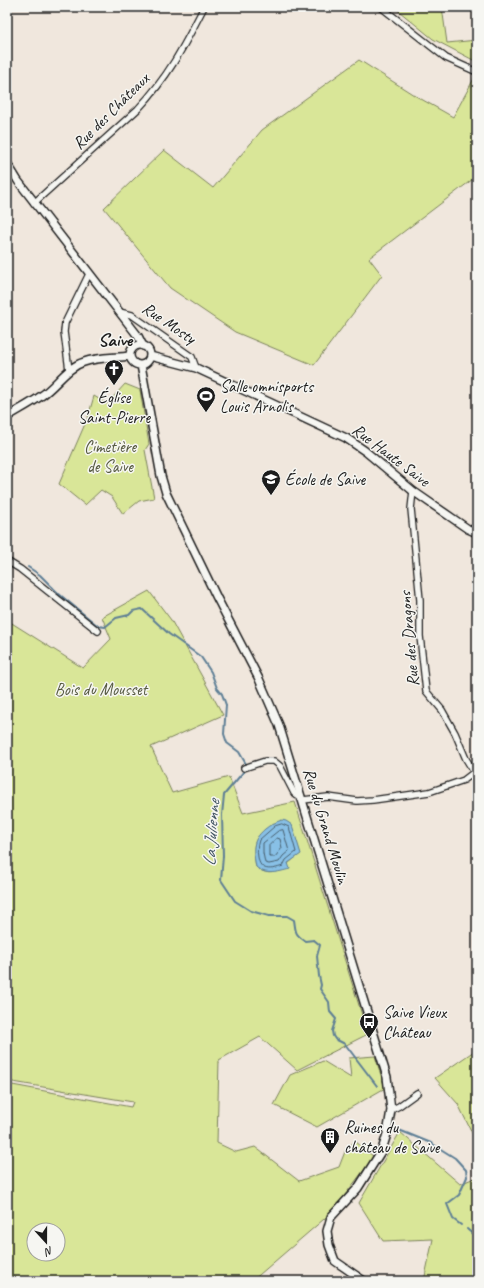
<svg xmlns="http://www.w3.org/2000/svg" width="484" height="1288" viewBox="0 0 484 1288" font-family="Caveat,sans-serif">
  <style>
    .green { fill: #d9e698; stroke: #7a815a; fill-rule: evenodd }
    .water { fill: #88c0e6; stroke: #5d7e95 }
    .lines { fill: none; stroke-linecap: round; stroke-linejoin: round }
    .shore { stroke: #475e6d; stroke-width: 1 }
    .stream { stroke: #5d7e95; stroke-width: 2 }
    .minor-casing { stroke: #1c1c1c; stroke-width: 8 }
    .tertiary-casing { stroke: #1c1c1c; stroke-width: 10 }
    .minor { stroke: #f6f6f2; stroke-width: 5.5 }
    .tertiary { stroke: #f6f6f2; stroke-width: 7 }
    .labels { text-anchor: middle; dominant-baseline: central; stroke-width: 3; stroke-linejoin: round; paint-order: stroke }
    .street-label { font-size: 17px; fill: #1c1c1c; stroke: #f6f6f2 }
    .poi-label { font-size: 17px; fill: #1c1c1c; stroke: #f6f6f2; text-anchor: start }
    .park-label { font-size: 17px; fill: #555941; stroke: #f6f6f2 }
    .water-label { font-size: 18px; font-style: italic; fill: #425563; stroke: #f6f6f2 }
    .quarter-label { font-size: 19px; font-weight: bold; fill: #1c1c1c; stroke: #f6f6f2 }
  </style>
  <rect width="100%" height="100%" fill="#f0e7dd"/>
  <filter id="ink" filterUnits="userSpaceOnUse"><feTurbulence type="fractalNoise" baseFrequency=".025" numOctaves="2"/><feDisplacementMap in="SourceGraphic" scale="8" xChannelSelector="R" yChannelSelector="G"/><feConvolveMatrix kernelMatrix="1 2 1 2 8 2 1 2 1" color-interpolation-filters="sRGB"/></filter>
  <g filter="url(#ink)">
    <path class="green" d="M394,7H442L447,43L477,40V62L433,39Z
      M359,60L414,95L453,117L477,73V176L369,258L382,275L314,365L235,332L170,288L104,208L164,150L213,188L262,130Z
      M125,384L140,390L149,444L145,450L154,498L139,501L123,514L112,497L101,490L85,505L59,484L88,417L94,396L107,404Z
      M149,591L171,620L223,715L151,747L172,793L229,777L243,813L295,802L368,1034L297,1070L260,1037L219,1060L217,1143L236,1152L255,1147L299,1181L339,1167L346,1149L355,1141L374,1157L331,1213L252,1281H7V1084L131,1107L133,1102L7,1081V620L83,668L111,639L102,617ZM274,823L296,841L300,854C286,864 274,882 256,867C252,841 253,838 274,823ZM34,1230H58V1254H34Z
      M477,1049V1159V1143L458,1104L435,1078Z
      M375,1056L385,1088L317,1127L274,1105L290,1075L323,1061L351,1078L349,1058Z
      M400,1132L460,1184L477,1177V1281H424L433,1239L383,1241L359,1203Z"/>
    <path class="water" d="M282,820L286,821L292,825L301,854L288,863L290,869C278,872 266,876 256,867C253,850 251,841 265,829C270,825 275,822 282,820Z"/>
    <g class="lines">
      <path class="shore" d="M282,824L289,827L296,852L286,860L283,866C271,870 260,872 258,857C257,851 257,846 259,840L275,826Z
        M283,830L289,851L283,856L279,862L269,864L265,863L263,853V843L278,831Z
        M277,838L280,839L282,848L275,857H270L269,856V846Z"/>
      <path class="stream" d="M28,567L40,575L59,594L98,626L105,627L116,618L129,615L133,611L142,609L169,634L201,657L211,672L217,688L222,694L226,705L224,734L227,743L239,752L246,764L245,770L224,795L222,815L223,856L221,880L235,901L251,911L269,916H287L294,920C296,932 294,933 305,941L314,940L320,945L317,956L319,976L321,985L320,989L329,1002L330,1012L336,1019L332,1031L333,1036L335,1039L345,1044L377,1086
        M394,1128L431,1143L455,1158L466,1170L467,1177L459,1195L447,1204L453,1219L461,1225
        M467,1229L477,1238"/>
      <defs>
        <path id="minor" d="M381,7L446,58L477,72
          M34,203L138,109C169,76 184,46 204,7
          M119,312L132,315L192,357L196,368
          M69,370L64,332L65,323L89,274
          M413,491L411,509L420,600V636L426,691L442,710L455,733L466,759L474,772
          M7,561L20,569L98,631
          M244,768L265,761H274L280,766L294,793L303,800L328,797L357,801L373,800L429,792L464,780L477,770
          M391,1110L399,1106L417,1093"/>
        <path id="tertiary" d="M7,163L18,181L138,336L143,346
          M130 355a10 10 0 1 1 20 0a10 10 0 1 1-20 0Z
          M150,356L196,368L346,438L365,451L413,491L468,529L477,533
          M141,365L161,476L166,493L217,598L259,679L279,725L387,1077L391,1110L387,1134L382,1150L358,1188L331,1217L327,1231L329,1245L335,1261L364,1281
          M7,417C18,410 30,404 41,396C56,386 67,367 84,362C98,357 115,358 130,356"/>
      </defs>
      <use href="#minor" class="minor-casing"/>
      <use href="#tertiary" class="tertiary-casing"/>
      <use href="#minor" class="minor"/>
      <use href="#tertiary" class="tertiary"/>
    </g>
  </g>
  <defs>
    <symbol id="church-pin" viewBox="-11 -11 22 30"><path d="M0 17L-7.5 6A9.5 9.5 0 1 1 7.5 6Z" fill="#1c1c1c" stroke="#f6f6f2"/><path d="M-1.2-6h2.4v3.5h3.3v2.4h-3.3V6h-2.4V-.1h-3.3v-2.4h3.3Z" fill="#fff"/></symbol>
    <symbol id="stadium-pin" viewBox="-11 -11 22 30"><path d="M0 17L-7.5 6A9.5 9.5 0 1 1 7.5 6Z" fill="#1c1c1c" stroke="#f6f6f2"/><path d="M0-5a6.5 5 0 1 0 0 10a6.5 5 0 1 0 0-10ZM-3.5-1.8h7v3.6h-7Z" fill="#fff"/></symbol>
    <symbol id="school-pin" viewBox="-11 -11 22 30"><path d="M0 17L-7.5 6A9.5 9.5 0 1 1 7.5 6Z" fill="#1c1c1c" stroke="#f6f6f2"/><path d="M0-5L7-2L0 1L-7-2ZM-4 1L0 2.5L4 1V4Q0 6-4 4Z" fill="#fff"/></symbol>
    <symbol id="bus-pin" viewBox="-11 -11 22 30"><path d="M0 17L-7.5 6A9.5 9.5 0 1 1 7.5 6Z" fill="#1c1c1c" stroke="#f6f6f2"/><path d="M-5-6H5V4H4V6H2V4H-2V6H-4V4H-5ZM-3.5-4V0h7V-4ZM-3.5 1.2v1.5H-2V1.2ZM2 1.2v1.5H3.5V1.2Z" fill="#fff"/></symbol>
    <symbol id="building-pin" viewBox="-11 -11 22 30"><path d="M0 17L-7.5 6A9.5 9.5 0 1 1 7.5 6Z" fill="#1c1c1c" stroke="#f6f6f2"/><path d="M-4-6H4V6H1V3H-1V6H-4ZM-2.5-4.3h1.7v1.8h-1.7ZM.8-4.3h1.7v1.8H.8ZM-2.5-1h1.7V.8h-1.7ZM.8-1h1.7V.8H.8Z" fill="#fff"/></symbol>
  </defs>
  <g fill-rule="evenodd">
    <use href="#church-pin" x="103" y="358" width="22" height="30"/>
    <use href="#stadium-pin" x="195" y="385" width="22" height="30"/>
    <use href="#school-pin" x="260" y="468" width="22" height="30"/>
    <use href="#bus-pin" x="358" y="1011" width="22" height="30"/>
    <use href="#building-pin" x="319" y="1126" width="22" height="30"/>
  </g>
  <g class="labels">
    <g class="street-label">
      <text transform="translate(111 111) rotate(-45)">Rue des Châteaux</text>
      <text transform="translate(169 323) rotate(34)">Rue Mosty</text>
      <text transform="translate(391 455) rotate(37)">Rue Haute Saive</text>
      <text transform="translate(409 639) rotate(-95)">Rue des Dragons</text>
      <text transform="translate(326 826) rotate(73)">Rue du Grand Moulin</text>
    </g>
    <g class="poi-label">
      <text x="220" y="386">Salle omnisports<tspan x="220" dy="20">Louis Arnolis</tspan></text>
      <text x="114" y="397" text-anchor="middle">Église<tspan x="114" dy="20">Saint-Pierre</tspan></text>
      <text x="285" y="479">École de Saive</text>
      <text x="383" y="1012">Saive Vieux<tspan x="383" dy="20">Château</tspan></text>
      <text x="344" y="1127">Ruines du<tspan x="344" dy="20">château de Saive</tspan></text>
    </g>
    <g class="park-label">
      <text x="110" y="446">Cimetière<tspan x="110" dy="20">de Saive</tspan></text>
      <text x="101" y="689">Bois du Mousset</text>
    </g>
    <g class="water-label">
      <text transform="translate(211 833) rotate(-86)">La Julienne</text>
    </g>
    <g class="quarter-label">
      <text x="115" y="340">Saive</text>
    </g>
  </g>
  <rect width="484" height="1288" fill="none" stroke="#f6f6f2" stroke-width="24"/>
  <rect x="12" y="12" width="460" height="1264" fill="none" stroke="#1c1c1c" stroke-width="1.5" filter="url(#ink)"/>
  <g transform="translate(46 1242) rotate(159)"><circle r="19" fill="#f6f6f2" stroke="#9f9f9c"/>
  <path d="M0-3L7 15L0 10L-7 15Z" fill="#1c1c1c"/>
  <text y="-6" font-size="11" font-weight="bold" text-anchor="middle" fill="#1c1c1c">N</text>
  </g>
</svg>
